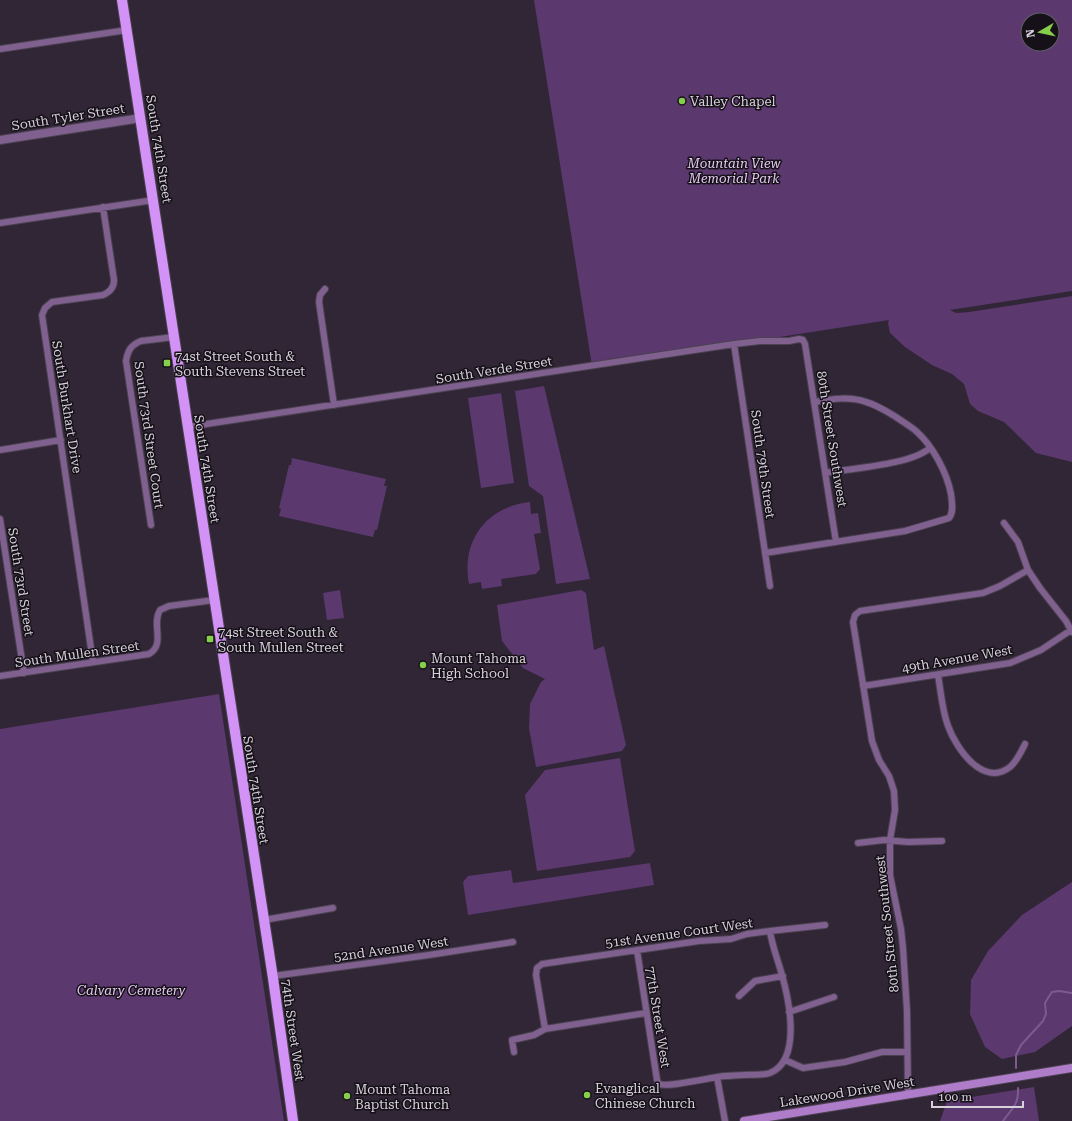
<svg xmlns="http://www.w3.org/2000/svg" width="1072" height="1121" viewBox="0 0 1072 1121" font-family="'Roboto Serif',serif">
  <style>
    .green { fill: #5b386d; fill-rule: evenodd }
    .lines { fill: none; stroke-linecap: round; stroke-linejoin: round }
    .stream { stroke: #7d5b8f; stroke-width: 2 }
    .minor-casing { stroke: #4b4150; stroke-width: 8 }
    .tertiary-casing { stroke: #4b4150; stroke-width: 10 }
    .secondary-casing { stroke: #4b4150; stroke-width: 10 }
    .primary-casing { stroke: #4b4150; stroke-width: 12 }
    .minor { stroke: #7f608f; stroke-width: 6 }
    .tertiary { stroke: #7f608f; stroke-width: 8 }
    .secondary { stroke: #ae7cc9; stroke-width: 8 }
    .primary { stroke: #d392f6; stroke-width: 10 }
    .poi-dot { fill: #86cf4b; stroke: #161118; stroke-width: 1.5 }
    .labels { text-anchor: middle; dominant-baseline: central; stroke-width: 3; stroke-linejoin: round; paint-order: stroke }
    .poi-label { font-size: 13px; fill: #d7d1db; stroke: #161118; text-anchor: start }
    .street-label { font-size: 13px; fill: #d7d1db; stroke: #161118 }
    .park-label { font-size: 13px; font-style: italic; fill: #e3caf1; stroke: #161118 }
  </style>
  <rect width="100%" height="100%" fill="#302636"/>
  <path class="green" d="M534,0H1072V291L950,310L956,313L969,312L1072,296V462L1036,453L1004,422L978,411L970,404L964,384L952,374L932,365L905,347L890,333L888,323L889,320L592,366ZM1028,20H1052V44H1028Z
    M544,386L590,579L556,584L543,496L529,486L515,391Z
    M501,393L514,483L481,488L468,398Z
    M292,458L386,479L384,486H387L377,530H375L373,537L279,516L281,509L279,508L289,465H291Z
    M530,502L531,514L538,513L541,533L534,534L540,569L536,574L501,579L502,586L482,589L481,582L469,584C461,541 486,507 530,502Z
    M340,590L344,618L327,620L323,593Z
    M581,590L586,593L594,650L604,646L626,745L622,751L536,767L529,728L530,704L541,682L545,679L523,668L502,641L497,605Z
    M219,694L284,1121H0V729Z
    M620,758L635,851L630,857L537,871L525,795L545,770Z
    M650,863L654,885L468,915L463,882L468,876L511,870L513,883Z
    M1072,882V1026L1035,1052L1002,1059L985,1047L970,1014L971,980L988,951L1022,915Z
    M1034,1087L1039,1121H940L947,1101Z"/>
  <g class="lines">
    <path class="stream" d="M1016,1068V1055L1021,1045L1043,1021L1046,1014L1045,1003L1048,998L1052,992L1059,991L1072,993
      M1003,1121C1012,1108 1019,1105 1018,1088"/>
    <defs>
      <path id="minor" d="M0,49L127,30
        M0,223L154,200
        M325,289L320,295L319,302L334,405
        M734,344L770,586
        M187,427L734,344L760,341H789L799,339L803,340L805,344L836,542
        M0,450L61,440
        M826,473C853,468 910,465 930,448
        M0,519L24,673
        M1004,523L1018,542L1028,570L1040,588L1066,621L1072,632
        M151,525L126,361C128,350 131,345 141,341L174,337
        M765,553L905,531L949,518C954,512 952,502 951,494C947,473 933,446 916,431C910,426 903,422 896,417C886,411 877,405 866,402C849,396 832,399 815,402
        M93,662L42,315L45,308L52,302L103,295C110,292 114,288 114,280L103,207
        M938,675C941,692 942,710 948,726C956,748 983,788 1010,767C1017,761 1021,752 1025,744
        M0,676L149,654C166,644 151,625 160,610L169,606L214,600
        M863,686L1010,663L1041,650L1071,630
        M858,843L884,840L908,842L942,841
        M264,920L333,908
        M637,950L657,1080L659,1084C667,1088 712,1077 725,1076C731,1076 737,1075 743,1075C752,1074 762,1076 770,1073C802,1060 789,1000 782,975C778,960 772,946 770,931
        M273,976L429,955L513,942
        M739,996L755,981L783,976
        M789,1012L834,997
        M545,1029L536,975L537,968L542,964L699,941L731,939L747,934L770,931L825,925
        M514,1052L512,1040L534,1035L545,1029L646,1013
        M785,1060L803,1068L845,1062L882,1052H907
        M717,1077L725,1121
        M908,1095L907,1011L903,948L901,929L890,875V840L895,810L894,791L889,776L879,760L872,741L853,622L855,615L860,611L983,593L1000,586L1028,570"/>
      <path id="tertiary" d="M0,140L141,118"/>
      <path id="secondary" d="M744,1121L1072,1068"/>
      <path id="primary" d="M122,0L273,978L293,1121"/>
    </defs>
    <use href="#minor" class="minor-casing"/>
    <use href="#tertiary" class="tertiary-casing"/>
    <use href="#secondary" class="secondary-casing"/>
    <use href="#primary" class="primary-casing"/>
    <use href="#minor" class="minor"/>
    <use href="#tertiary" class="tertiary"/>
    <use href="#secondary" class="secondary"/>
    <use href="#primary" class="primary"/>
  </g>
  <g class="poi-dot">
    <circle cx="682" cy="101" r="4"/>
    <rect x="163" y="359" width="8" height="8" rx="2"/>
    <rect x="206" y="635" width="8" height="8" rx="2"/>
    <circle cx="423" cy="665" r="4"/>
    <circle cx="587" cy="1095" r="4"/>
    <circle cx="347" cy="1096" r="4"/>
  </g>
  <g class="labels">
    <g class="poi-label">
      <text x="690" y="101">Valley Chapel</text>
      <text x="175" y="356">74st Street South &amp;<tspan x="175" dy="15">South Stevens Street</tspan></text>
      <text x="218" y="632">74st Street South &amp;<tspan x="218" dy="15">South Mullen Street</tspan></text>
      <text x="431" y="658">Mount Tahoma<tspan x="431" dy="15">High School</tspan></text>
      <text x="595" y="1088">Evanglical<tspan x="595" dy="15">Chinese Church</tspan></text>
      <text x="355" y="1089">Mount Tahoma<tspan x="355" dy="15">Baptist Church</tspan></text>
    </g>
    <g class="street-label">
      <text transform="translate(68 117) rotate(-9)">South Tyler Street</text>
      <text transform="translate(159 149) rotate(81)">South 74th Street</text>
      <text transform="translate(494 370) rotate(-9)">South Verde Street</text>
      <text transform="translate(67 407) rotate(81)">South Burkhart Drive</text>
      <text transform="translate(149 435) rotate(82)">South 73rd Street Court</text>
      <text transform="translate(832 439) rotate(81)">80th Street Southwest</text>
      <text transform="translate(763 464) rotate(82)">South 79th Street</text>
      <text transform="translate(207 469) rotate(81)">South 74th Street</text>
      <text transform="translate(21 582) rotate(81)">South 73rd Street</text>
      <text transform="translate(77 654) rotate(-8)">South Mullen Street</text>
      <text transform="translate(957 659) rotate(-10)">49th Avenue West</text>
      <text transform="translate(256 790) rotate(81)">South 74th Street</text>
      <text transform="translate(887 924) rotate(-96)">80th Street Southwest</text>
      <text transform="translate(679 933) rotate(-8)">51st Avenue Court West</text>
      <text transform="translate(391 949) rotate(-8)">52nd Avenue West</text>
      <text transform="translate(658 1017) rotate(81)">77th Street West</text>
      <text transform="translate(293 1030) rotate(82)">74th Street West</text>
      <text transform="translate(847 1092) rotate(-9)">Lakewood Drive West</text>
    </g>
    <g class="park-label">
      <text x="734" y="163">Mountain View<tspan x="734" dy="15">Memorial Park</tspan></text>
      <text x="131" y="990">Calvary Cemetery</text>
    </g>
  </g>
  <g transform="translate(1040 32) rotate(261)"><circle r="19" fill="#161118" stroke="#635e66"/>
  <path d="M0-3L7 15L0 10L-7 15Z" fill="#86cf4b"/>
  <text y="-6" font-size="11" font-weight="bold" text-anchor="middle" fill="#d7d1db">N</text>
  </g>
  <path d="M932 1101v6h91v-6" fill="none" stroke="#d7d1db" stroke-width="2"/>
  <text x="938" y="1101" font-size="12" fill="#d7d1db" stroke="#161118" stroke-width="3" paint-order="stroke">100 m</text>
</svg>
